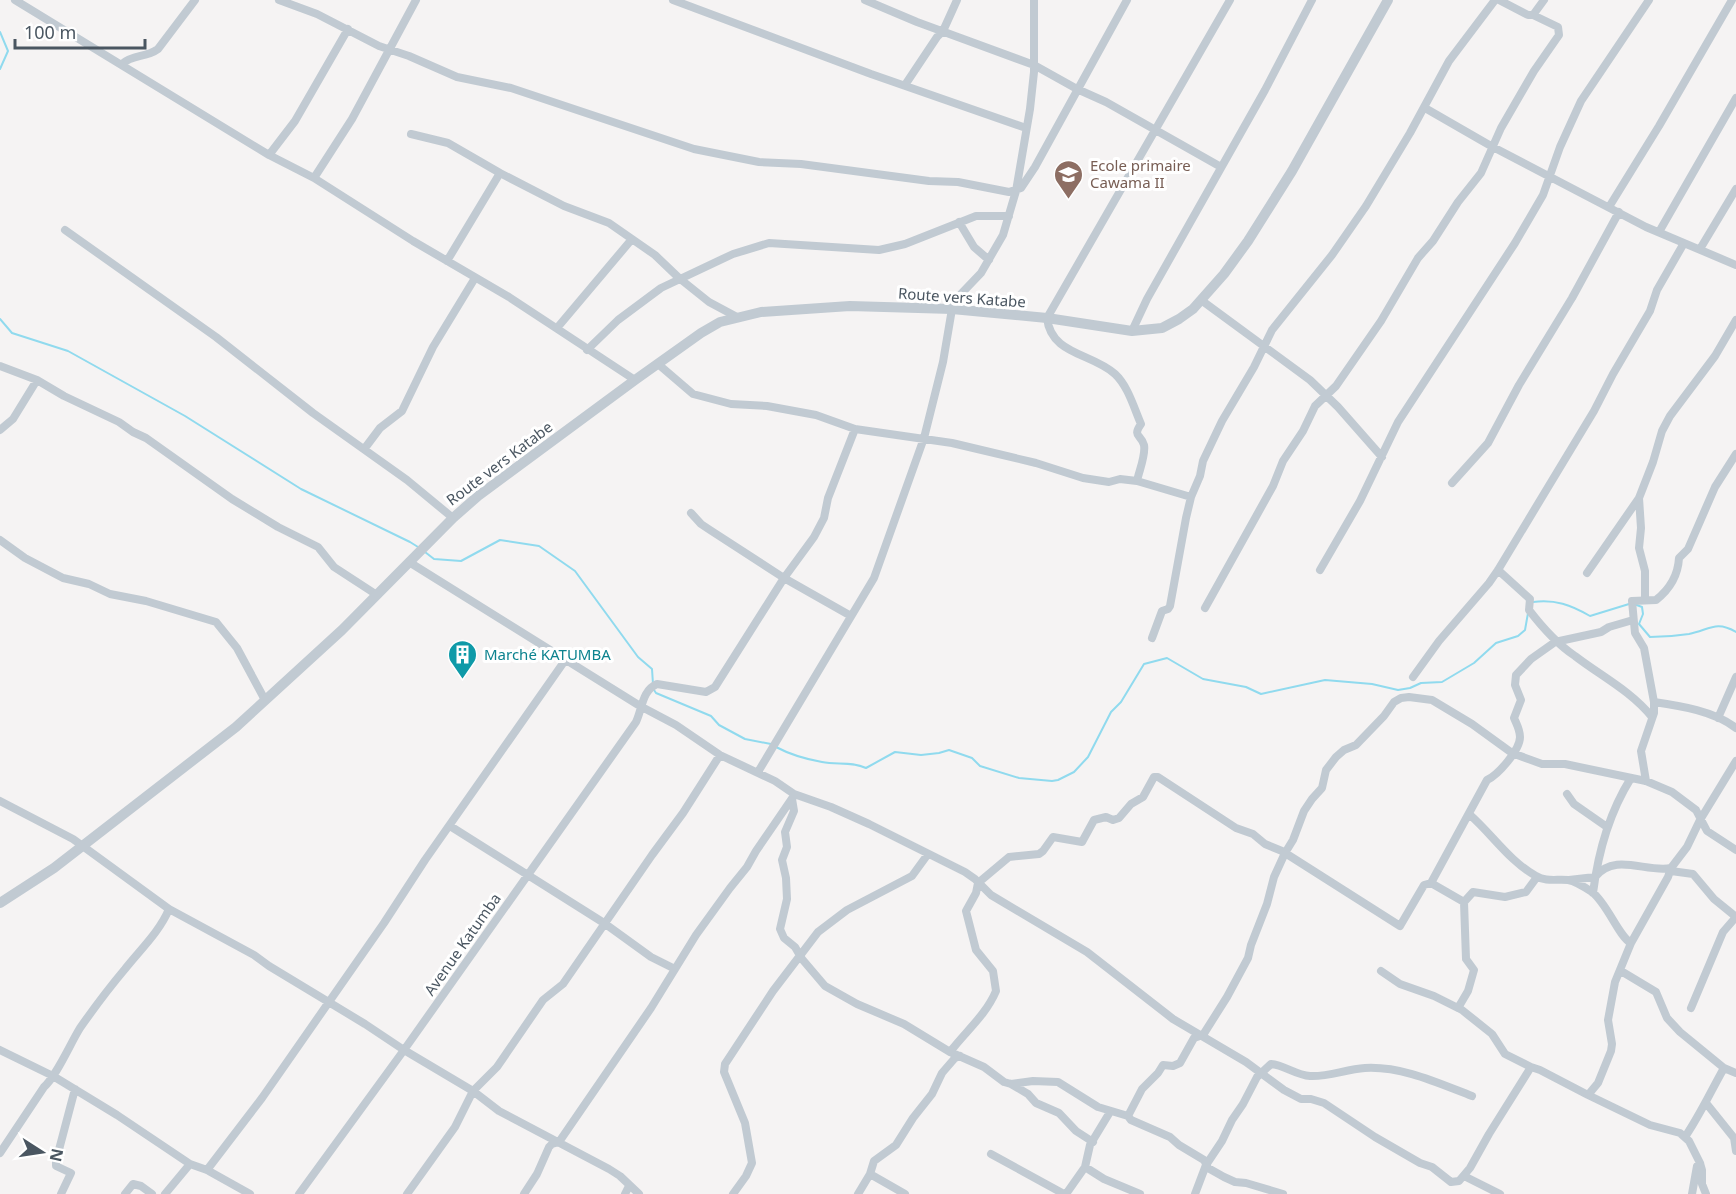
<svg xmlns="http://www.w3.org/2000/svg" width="1736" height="1194" viewBox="0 0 1736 1194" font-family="'Noto Sans',sans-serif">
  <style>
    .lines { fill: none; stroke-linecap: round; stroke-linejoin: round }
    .stream { stroke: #90daee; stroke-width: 2 }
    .minor { stroke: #c1cad2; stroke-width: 8 }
    .tertiary { stroke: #c1cad2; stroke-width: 10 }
    .labels { text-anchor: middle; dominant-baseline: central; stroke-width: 6; stroke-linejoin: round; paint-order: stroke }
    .education-label { font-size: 15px; fill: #785e54; stroke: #fff; text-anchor: start }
    .street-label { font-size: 15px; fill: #4a5661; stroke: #fff }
    .culture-label { font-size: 15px; fill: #0d838f; stroke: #fff; text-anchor: start }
  </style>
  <rect width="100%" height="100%" fill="#f5f3f3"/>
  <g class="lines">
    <path class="stream" d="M0,32L8,51L0,69
      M0,319L12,333L68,351L185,416L301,489L410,542L418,547
      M425,552L434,559L461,561L500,540L539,546L575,571L638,657L652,669L653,684
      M1533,602C1555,599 1571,605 1590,616L1629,604
      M1634,604L1642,607L1643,614L1639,624L1650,637C1664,637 1676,636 1689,634C1709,630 1716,620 1736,632
      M654,690L656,693L711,716L719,725L745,739L771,744
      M776,747C791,755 805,759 822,762C837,765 852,761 866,768L895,752L921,755L939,753L949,750L972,758L980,766L1019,778L1052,781L1058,780L1074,772L1088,757L1111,712L1121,702L1144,664L1167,658L1203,679L1246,687L1261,694L1325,680L1372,684L1398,690L1410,688L1421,683L1442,682L1474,663L1496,643L1518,636L1525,630L1528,613"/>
    <path class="minor" d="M15,0L269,155L314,178L413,241L509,297L635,380
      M279,0L317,14L379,46L409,56L457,77L511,88L694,149L759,162L801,164L929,181L958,182L1009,192L1021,188L1035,167L1127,0
      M673,0L871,74L1026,128
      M865,0L917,22L1034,65L1077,89L1106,102L1221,167
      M1499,0L1528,15H1533L1544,0
      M122,64C133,54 146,58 158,49L195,0
      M905,85L937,37L943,31L957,0
      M1425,108L1491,146L1646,227L1736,265
      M411,134L448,143L500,173L564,206L609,223L655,255L679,278L709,302L737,317
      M269,155L295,121L348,29
      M314,178L352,119L416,0
      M1609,207L1659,126L1732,0
      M959,222L974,247L989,260
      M65,230L216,337L313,413L407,480L453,518
      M1659,232L1736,98
      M1700,249L1736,189
      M447,261L500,173
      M1201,300L1310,380L1338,407L1382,457
      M557,328L632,239
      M1132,331L1147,299L1265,90L1312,0
      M587,350L618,320L661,288L733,254L769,243L879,250L905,244L976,216H1009
      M658,364L693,394L731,404L767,406L816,415L855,429L952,443L1036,463L1083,478L1109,482L1120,479L1137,481L1191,497
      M0,366L37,380L64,396L119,422L133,432L146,438L232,499L278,527L318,547L334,567L377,595
      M0,430L13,419L37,380
      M365,448L380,428L402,411L433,347L475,278
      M1137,481C1139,471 1146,455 1144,445C1141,434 1132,437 1141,424C1134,408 1128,386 1115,374C1092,353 1051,355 1047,318L1230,0
      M1452,483L1488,443L1519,385L1572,298L1619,212
      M1639,498L1641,528L1639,548L1645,571V600
      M691,513L701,524L710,530L784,578L851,616
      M0,540L25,558L63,578L89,584L110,594L146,601L216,622L237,648L265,700
      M409,562L640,706L676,725L720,755L775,781L794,794L831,807L869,824L965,872L975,879L991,895L1087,952L1173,1019L1246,1062L1284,1090L1301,1099H1311L1324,1103L1375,1137L1420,1163L1432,1167L1451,1182L1459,1181L1470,1168L1489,1134L1531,1067L1540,1070L1588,1095L1650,1125L1680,1133L1689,1141L1700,1163L1702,1170V1184L1706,1194
      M1320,570L1360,501L1398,422L1515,243L1543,195L1560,147L1581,101L1649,0
      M1498,570L1530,599L1529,610C1542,627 1557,644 1575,656C1601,676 1631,691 1652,717
      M1587,573L1639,498L1653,462L1662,431L1670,416L1715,356L1736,320
      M1205,608L1273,486L1283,461L1303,431L1315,406L1336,386L1381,321L1418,258L1433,241L1458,202L1481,173L1501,128L1534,71L1559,35L1558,27L1533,15
      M1152,638L1162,611L1168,609L1170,606L1186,518L1191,497L1200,476L1203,461L1222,421L1254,367L1272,330L1332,255L1366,206L1410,133L1449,61L1495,0
      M1413,677L1439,641L1489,583L1498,570L1594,411L1613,374L1650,311L1657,290L1684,243
      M1654,702C1681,706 1714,711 1736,728
      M1718,718L1736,677
      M758,772L874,578L924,438L943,362L952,309L959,296L981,273L1003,235L1016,191L1030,109L1034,72V0
      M1646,781L1641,751L1654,713V702L1644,648L1635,633L1632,601L1656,600C1670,589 1678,576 1679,558L1688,549L1715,487L1736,454
      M1567,794L1574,804L1607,827
      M792,799L794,811L785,832L787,847L782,860L786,878L787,899L780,929L784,938L795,947L802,959L825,986L857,1004L904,1024L950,1052L984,1067L1004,1082L1011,1084L1033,1081L1058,1082L1098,1107L1128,1116L1131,1120L1170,1137L1179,1145L1204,1160L1208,1168L1224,1177L1235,1182L1246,1183L1283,1194
      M0,801L73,839L169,909L254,955L269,966L365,1024L404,1050L473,1091L499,1111L609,1169L620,1176L639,1194
      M1469,814C1492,834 1509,861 1536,876C1546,882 1556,879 1568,880C1575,881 1586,888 1592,892C1607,903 1619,937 1631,943
      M450,826L604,923L651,957L675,969
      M1671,871L1693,874L1714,899L1736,917
      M1569,880L1595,877C1615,852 1646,873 1671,868
      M1431,883L1464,902L1466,959L1474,970L1468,991L1458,1008
      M1593,893C1598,853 1609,813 1631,778
      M1464,902L1473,892L1505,897L1526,892L1537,877
      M1381,971L1400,984L1434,996L1462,1010L1492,1034L1505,1054L1531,1067
      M1621,971L1656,992L1667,1018L1680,1032L1724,1068L1736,1073
      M1691,1008L1723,932L1736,917
      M0,1050L53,1076L117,1115L190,1164L207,1170L250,1194
      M950,1052C965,1032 986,1015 996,991L993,971L976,950L966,911L976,893L978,883L1009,857L1039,854L1043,851L1053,837L1082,842L1094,820L1106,817L1113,820L1119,818L1131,804L1143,797L1154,777H1158L1236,828L1253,834L1265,844L1282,851L1400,926L1424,885L1431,883L1487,780C1498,775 1520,750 1520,737C1520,730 1517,725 1514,718L1521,700L1515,685L1516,675L1531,659L1555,642L1601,632L1609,627L1633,620
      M1011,1084L1028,1094L1036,1103L1059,1113L1076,1131L1093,1142
      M1588,1095L1598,1083L1611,1051L1612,1044L1608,1020L1615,982L1631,943L1668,877L1671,868L1687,847L1700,820L1736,761
      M1706,1103L1734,1138L1736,1151
      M1128,1116L1142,1089L1158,1073L1163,1065L1173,1066L1180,1063L1194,1038L1203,1035L1227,997L1248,958L1251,945L1267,904L1274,877L1285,853L1293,840L1304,811L1312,799L1322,788L1326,770L1336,757L1344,750L1356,745L1384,716L1394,702L1401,698L1409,697L1432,700L1472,724L1512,753L1542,764H1565L1646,781L1672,792L1696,810L1707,831L1736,850
      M1685,1137C1700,1115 1711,1091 1724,1068
      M0,1153L44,1087C57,1075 69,1046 80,1028C94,1008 109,988 125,969C140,950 160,931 169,909
      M991,1154L1064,1194
      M1085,1167L1104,1179L1140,1194
      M207,1170L262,1098L384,923L425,860L566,659
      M870,1174L905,1194
      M1464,1176L1500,1194
      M61,1194L71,1173L56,1166V1161L75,1089
      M125,1194L133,1184L141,1186L152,1194
      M165,1194L190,1164
      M299,1194L404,1050L636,722C642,710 642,690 657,684L706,692L715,687L784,578L814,537L824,518L828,498L855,429
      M407,1194L455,1127L473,1091L497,1067L543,1000L563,984L652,855L683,813L720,755
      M524,1194L537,1174L549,1147L552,1144L559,1142L651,1008L696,935L730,888L747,867L756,851L793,797
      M625,1194L629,1186
      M733,1194L746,1176L752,1163L745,1123L724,1072L725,1064L773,991L818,932L847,910L912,876L928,854
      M858,1194L870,1174L874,1161L896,1145L913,1118L932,1094L942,1073L955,1058L960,1056
      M1066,1194L1085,1167L1090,1145L1110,1112
      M1195,1194L1206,1165L1222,1141L1232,1120L1243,1104L1257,1077L1271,1064C1284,1065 1296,1075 1310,1076C1329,1077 1346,1069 1365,1068C1402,1066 1438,1083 1472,1096
      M1692,1194L1697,1166L1700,1163"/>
    <path class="tertiary" d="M0,903L54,868L236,727L342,630L453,518L478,496L635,380L701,333L720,322L761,312L850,306L952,309L1047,318L1132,331L1162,328L1179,319L1193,309L1224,274L1248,241L1292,171L1388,0"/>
  </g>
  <defs>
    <symbol id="school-pin" viewBox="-11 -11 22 30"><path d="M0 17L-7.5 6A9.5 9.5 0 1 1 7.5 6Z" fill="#8d6e63" stroke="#fff"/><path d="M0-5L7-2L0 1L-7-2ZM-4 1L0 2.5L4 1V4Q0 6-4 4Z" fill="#fff"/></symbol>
    <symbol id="building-pin" viewBox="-11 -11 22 30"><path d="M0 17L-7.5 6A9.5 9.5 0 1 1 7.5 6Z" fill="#0f9aa8" stroke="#fff"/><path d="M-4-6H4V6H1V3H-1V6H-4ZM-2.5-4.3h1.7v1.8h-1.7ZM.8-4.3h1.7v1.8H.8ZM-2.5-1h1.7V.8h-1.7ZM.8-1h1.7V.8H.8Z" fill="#fff"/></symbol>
  </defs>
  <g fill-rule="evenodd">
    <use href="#school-pin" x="1052" y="158" width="33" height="45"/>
    <use href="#building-pin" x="446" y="638" width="33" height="45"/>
  </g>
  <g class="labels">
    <g class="education-label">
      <text x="1090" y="165">Ecole primaire<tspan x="1090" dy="17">Cawama II</tspan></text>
    </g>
    <g class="street-label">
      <text transform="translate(962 297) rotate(4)">Route vers Katabe</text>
      <text transform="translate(499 463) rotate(-37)">Route vers Katabe</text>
      <text transform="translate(462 944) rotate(-55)">Avenue Katumba</text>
    </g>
    <g class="culture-label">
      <text x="484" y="654">Marché KATUMBA</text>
    </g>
  </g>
  <g transform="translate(42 1152) rotate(102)" stroke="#ffffff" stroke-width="4.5" paint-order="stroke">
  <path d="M0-4.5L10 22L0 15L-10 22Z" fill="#4a5661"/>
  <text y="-9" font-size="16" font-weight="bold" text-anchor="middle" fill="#4a5661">N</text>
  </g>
  <path d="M15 39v9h130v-9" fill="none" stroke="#4a5661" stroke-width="3"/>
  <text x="24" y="39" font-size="18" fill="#4a5661" stroke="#ffffff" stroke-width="4.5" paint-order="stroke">100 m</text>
</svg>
